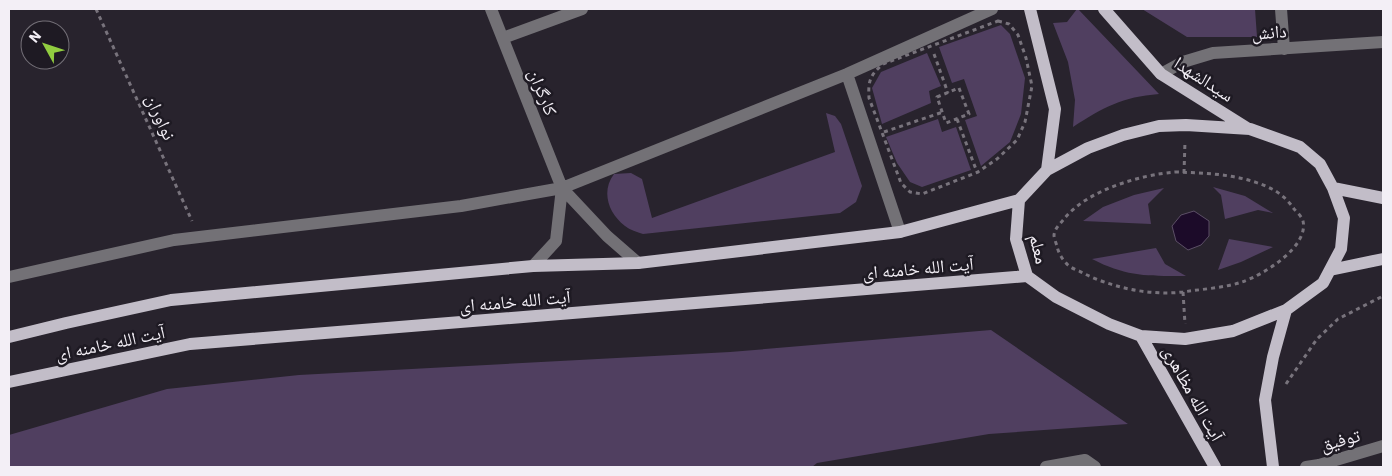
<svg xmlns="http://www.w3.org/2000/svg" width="1392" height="476" viewBox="0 0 1392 476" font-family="'IBM Plex Sans','Noto Naskh Arabic',sans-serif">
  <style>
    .green { fill: #503f60 }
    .water { fill: #1c0b29; stroke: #5c4f66 }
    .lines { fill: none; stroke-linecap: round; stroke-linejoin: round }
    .path { stroke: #78737c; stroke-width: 3; stroke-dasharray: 4 4; stroke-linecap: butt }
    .minor { stroke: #737176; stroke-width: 12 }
    .major { stroke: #c2bdc8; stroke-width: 12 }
    .labels { text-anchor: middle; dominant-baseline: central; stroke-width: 5; stroke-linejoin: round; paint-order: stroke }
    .street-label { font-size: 18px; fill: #f3eff6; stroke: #1e1a23 }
  </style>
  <rect width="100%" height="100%" fill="#28232d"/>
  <path class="green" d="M1077,9H1078L1159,94C1122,97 1104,107 1073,127L1075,100L1068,62L1053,23L1067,22Z
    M1142,9H1255L1257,37H1187Z
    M1001,25L1010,34L1025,78L1021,114L1010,142L981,166L965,120L977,116L964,79L952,83L939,47Z
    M927,53L941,86L929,91L931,103L882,124L872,88L881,72Z
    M826,113L835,116L841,124L862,186L856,202L840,213L643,234C637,232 630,230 625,226C608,213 601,191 614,174L631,173L642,179L652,218L835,152Z
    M938,119L942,132L956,127L971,170L922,187L910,182L897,163L886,137Z
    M1213,187L1245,196L1273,213L1258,210L1225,219L1221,195Z
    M1164,188L1148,204L1151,224L1083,221L1103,207L1134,195Z
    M1229,239L1273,247L1241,262L1218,270Z
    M1156,248L1165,264L1186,276C1148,276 1127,277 1092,259Z
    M991,330L1128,424L989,434L817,463L812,467H9V435L167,389L299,375L730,352Z"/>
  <path class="water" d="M1194,211L1209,221V236L1201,245L1188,250L1176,241L1172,226L1181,215Z"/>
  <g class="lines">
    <path class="path" d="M96,9L192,221
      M998,21L1009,24L1018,35L1026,58L1032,86L1025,122L1017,140L997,159L978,172L922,194L910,192L901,183L869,98C868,81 870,75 883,64Z
      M934,54L948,93
      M959,88L969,114L946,123L937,97Z
      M957,119L977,172
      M884,132L943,112
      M1175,172C1207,173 1242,174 1272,189C1280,193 1289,201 1294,209C1297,212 1302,217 1303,221C1309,247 1263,275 1242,282C1224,288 1202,289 1183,292C1148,296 1109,287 1079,271C1074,269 1069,267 1066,263C1062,259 1058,252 1057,246C1056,243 1054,238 1054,235C1055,228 1060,224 1064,219C1087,190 1140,175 1175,172Z
      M1184,173L1185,141
      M1183,292L1185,324
      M1286,384L1317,339L1338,319L1383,296"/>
    <path class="minor" d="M491,9L562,188
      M1281,9L1284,49
      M503,38L582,9
      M847,74L900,232
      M1161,74L1183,62L1213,53L1383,42
      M533,266L556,241L562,188L607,236L638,263
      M9,277L174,240L461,206L562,188L847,74L992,9
      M1046,467L1085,460L1095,467
      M1306,467L1319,465L1383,446"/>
    <path class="major" d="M1030,9L1055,109L1047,170
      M1104,9L1161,74L1247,128
      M1186,125L1250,129L1300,147L1320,164L1333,188L1344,218L1341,249L1323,283L1286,310L1233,331L1185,339L1141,336L1109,324L1056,297L1027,276L1016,239L1019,200L1047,170L1088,148L1123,135L1159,126Z
      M1333,188L1383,198
      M1330,270L1383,259
      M1141,336L1215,467
      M9,337L66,323L171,300L533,266L638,263L900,232L1019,200
      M9,382L190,344L1027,276
      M1273,467L1265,400L1273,357L1286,310"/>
  </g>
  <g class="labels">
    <g class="street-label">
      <text transform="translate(1269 32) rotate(-4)">دانش</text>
      <text transform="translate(1204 79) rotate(33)">سیدالشهدا</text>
      <text transform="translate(543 92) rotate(68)">کارگران</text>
      <text transform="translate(161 117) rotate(66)">نواوران</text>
      <text transform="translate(1039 249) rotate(77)">معلم</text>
      <text transform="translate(918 268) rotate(-5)">آیت الله خامنه ای</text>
      <text transform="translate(515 301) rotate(-5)">آیت الله خامنه ای</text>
      <text transform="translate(110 343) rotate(-12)">آیت الله خامنه ای</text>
      <text transform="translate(1193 393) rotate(61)">آیت الله مظاهری</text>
      <text transform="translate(1340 440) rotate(-16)">توفیق</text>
    </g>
  </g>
  <rect width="1392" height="476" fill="none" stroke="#f3eff6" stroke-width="20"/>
  <g transform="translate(45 45) rotate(310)"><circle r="24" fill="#1e1a23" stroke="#736f77"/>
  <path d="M0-4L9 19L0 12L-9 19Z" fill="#91cd40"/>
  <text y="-8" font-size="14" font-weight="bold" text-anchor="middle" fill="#f3eff6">N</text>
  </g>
</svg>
